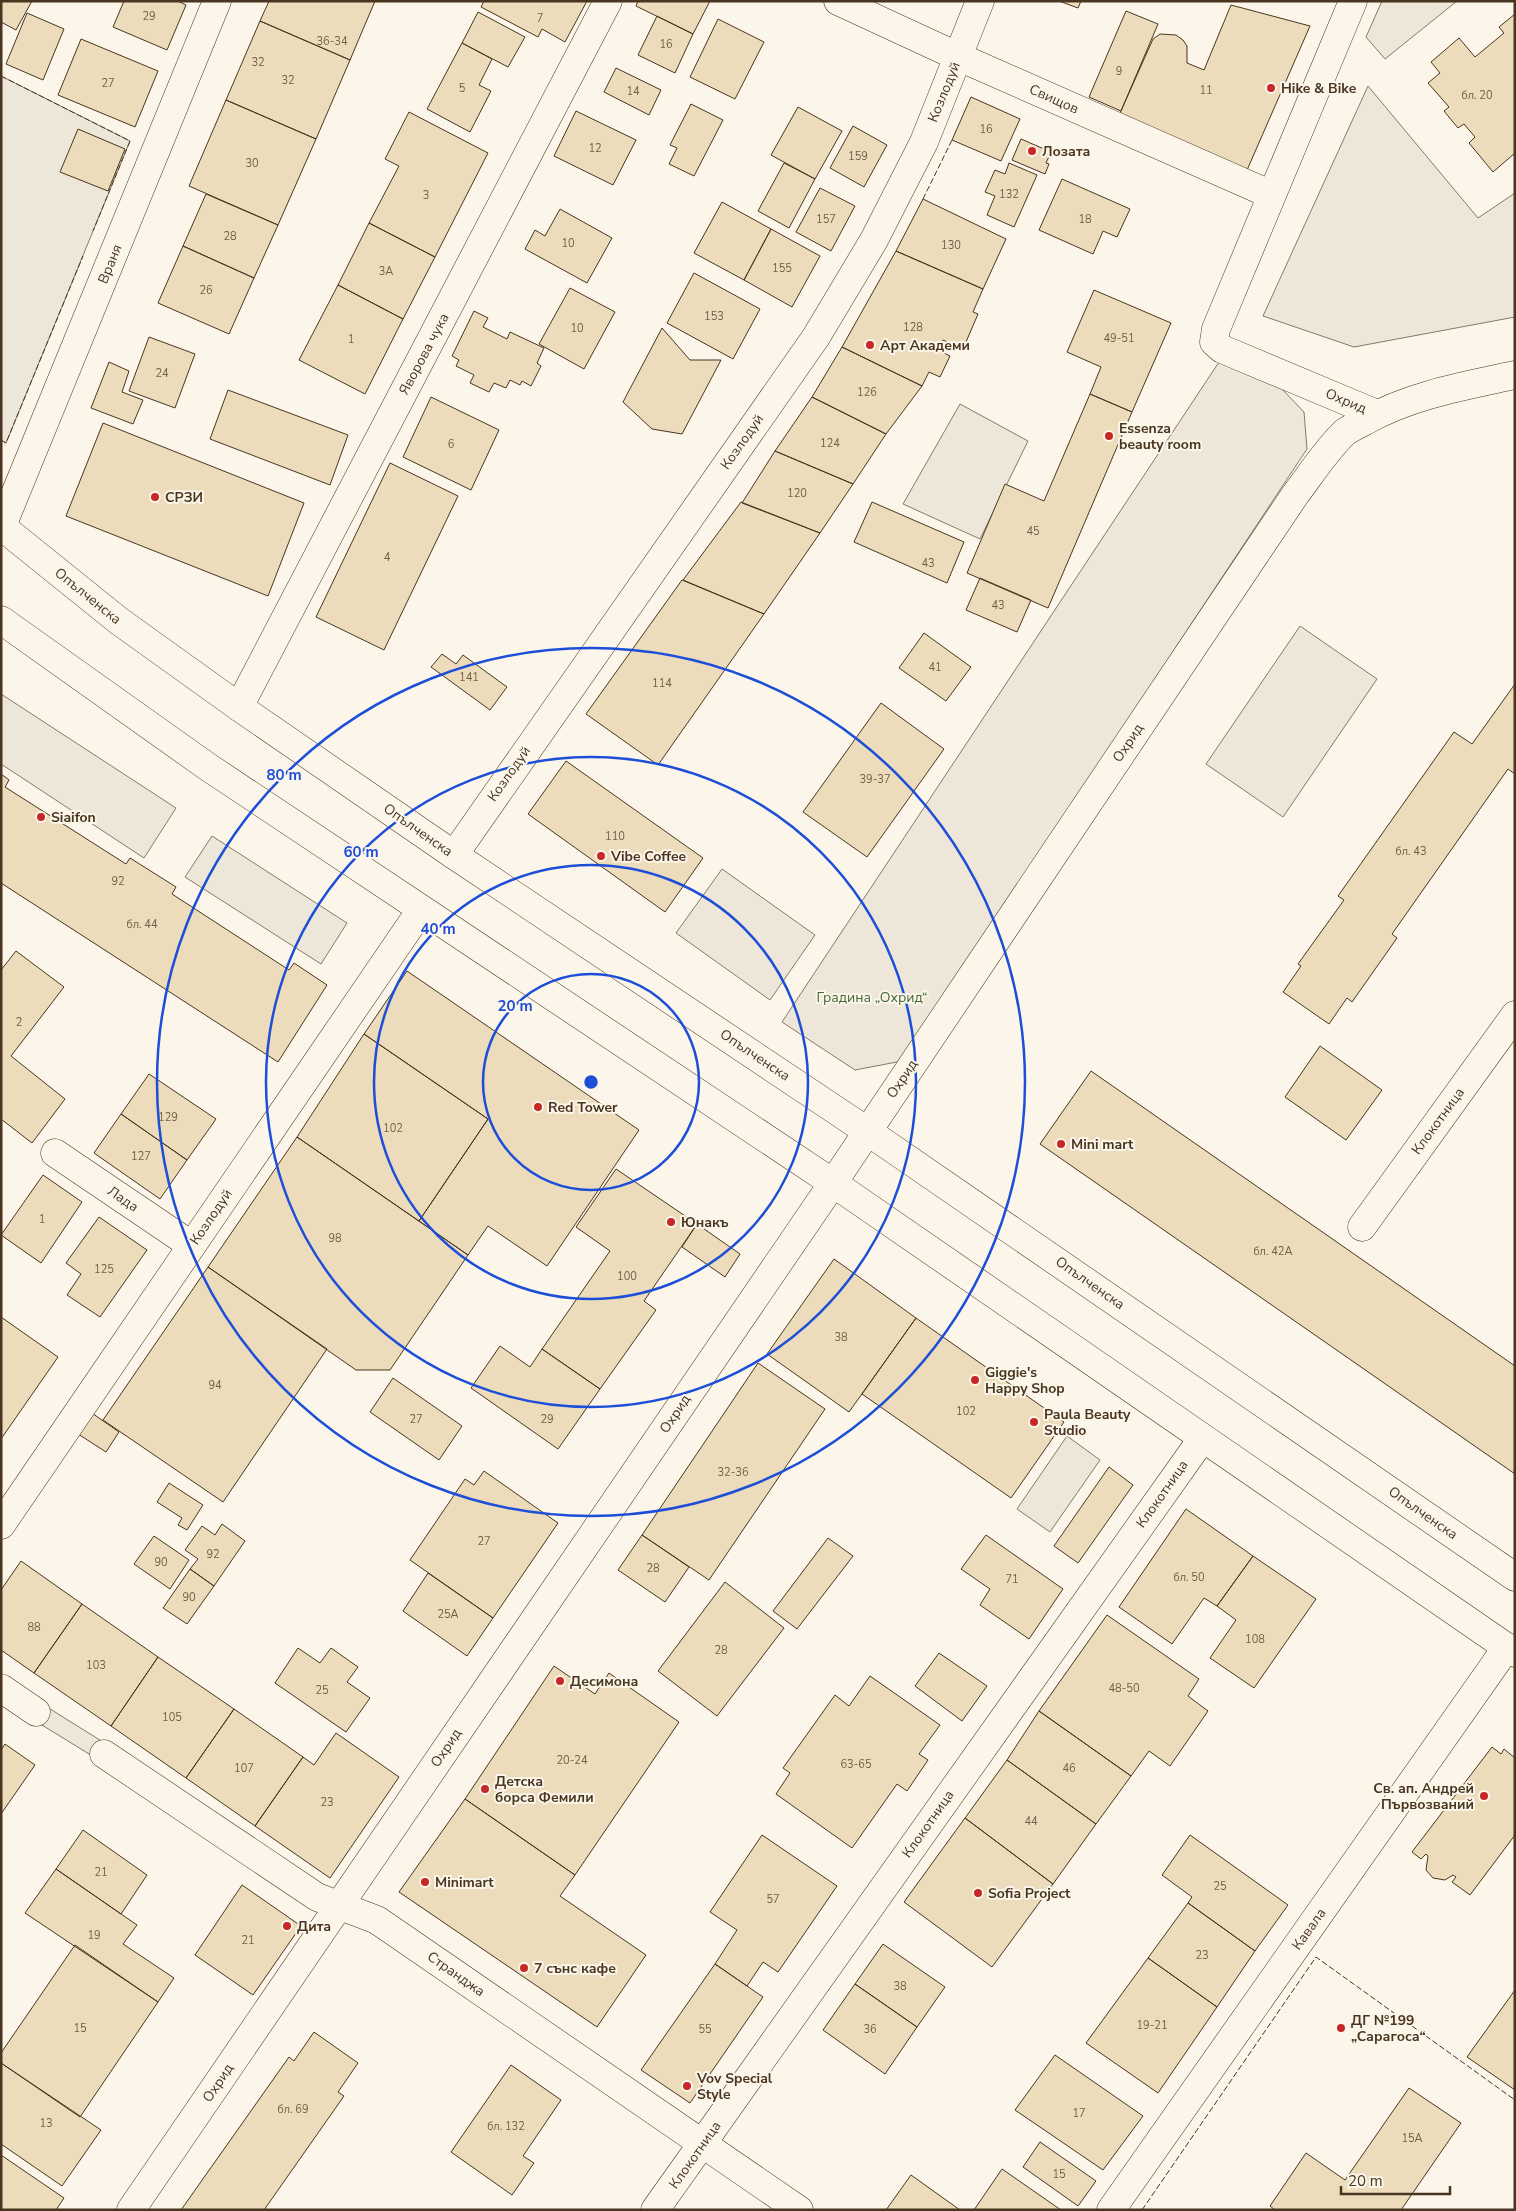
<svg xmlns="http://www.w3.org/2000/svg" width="1516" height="2211" viewBox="0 0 1516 2211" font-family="'Nunito Sans',sans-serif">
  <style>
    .green { fill: #ede6d9; stroke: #887966 }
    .parking { fill: #ede7d9; stroke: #887966 }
    .building { fill: #ecdcbc; stroke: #4a3520 }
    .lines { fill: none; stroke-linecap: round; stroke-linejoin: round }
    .street-casing { stroke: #4a3520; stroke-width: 29 }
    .secondary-casing { stroke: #4a3520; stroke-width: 29 }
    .primary-casing { stroke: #4a3520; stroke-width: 29 }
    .street { stroke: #fbf6e9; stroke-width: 28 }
    .secondary { stroke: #fbf6e9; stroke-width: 28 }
    .primary { stroke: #fbf6e9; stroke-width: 28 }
    .fence { stroke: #4a3520; stroke-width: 1; stroke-dasharray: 6 2.5; stroke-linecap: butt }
    .ring { fill: none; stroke: #1d4ed8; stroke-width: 2.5 }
    .poi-dot { fill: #c62828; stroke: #fbf6e9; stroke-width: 2 }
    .labels { text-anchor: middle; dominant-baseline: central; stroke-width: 4; stroke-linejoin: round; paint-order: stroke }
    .number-label { font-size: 11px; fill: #725f47 }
    .poi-label { font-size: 14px; font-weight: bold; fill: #4a3520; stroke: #fbf6e9; text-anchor: start }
    .street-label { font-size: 14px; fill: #4a3520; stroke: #fbf6e9 }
    .park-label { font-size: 14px; fill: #436837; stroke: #fbf6e9 }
    .centre { fill: #1d4ed8; stroke: #fbf6e9; stroke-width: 2.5 }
    .ring-label { font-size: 15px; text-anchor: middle; font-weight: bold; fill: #1d4ed8; stroke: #fbf6e9; stroke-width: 4; stroke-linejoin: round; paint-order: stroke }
  </style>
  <rect width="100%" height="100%" fill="#fbf6e9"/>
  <path class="green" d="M1382,1H1457L1385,59L1366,37Z
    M1368,86L1478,218L1515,193V317L1354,347L1263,316Z
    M1223,356L1279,386L1304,412L1307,449L902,1061L855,1070L782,1022Z
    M1300,626L1377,679L1283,817L1206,764Z
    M722,869L815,935L770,1000L676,933Z
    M47,1707L103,1742L94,1757L37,1722Z"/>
  <path class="parking" d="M1,76L130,141L6,443L1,440Z
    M960,404L1028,441L980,539L903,504Z
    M1,694L176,808L144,858L1,764Z
    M212,836L347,923L321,964L185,877Z
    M1067,1436L1100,1460L1050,1532L1017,1509Z"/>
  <path class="building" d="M1,1H32L16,30L1,22Z
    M124,1H178L186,5L167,50L113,27Z
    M269,1H375L350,60L260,21Z
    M484,1H587L565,42L542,29L538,37L481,7Z
    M638,1H710L693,34L636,6Z
    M1059,1H1081L1078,8Z
    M1231,5L1310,26L1244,177L1116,122L1153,39L1160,34L1176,35L1183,40L1187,46V63L1204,70Z
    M1126,11L1158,24L1121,111L1089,97Z
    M478,12L525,37L508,67L462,43Z
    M27,13L64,29L43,80L6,64Z
    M1515,14V153L1493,172L1469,143L1475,137L1464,124L1458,128L1444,111L1449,107L1428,83L1440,73L1431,62L1459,38L1475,57L1504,33L1499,27Z
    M657,16L693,34L675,73L638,55Z
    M718,19L764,42L735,99L690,77Z
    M260,21L350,60L316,139L226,100Z
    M81,39L158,71L135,127L58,95Z
    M462,43L492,59L479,85L491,91L470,132L427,109Z
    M616,68L661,90L649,115L604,92Z
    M971,97L1020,119L1001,161L952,140Z
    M226,100L316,139L278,225L189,186Z
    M691,104L723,120L694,176L669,164L677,148L670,145Z
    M798,107L842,131L815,179L771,155Z
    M576,111L636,140L613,185L554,156Z
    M409,112L488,153L435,257L369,223L399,166L385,159Z
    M853,126L887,145L864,187L830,168Z
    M78,129L125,149L108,191L60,172Z
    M1021,139L1051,152L1046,163L1049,164L1045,174L1012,160Z
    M784,163L815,179L789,228L758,211Z
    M1009,163L1037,175L1014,227L987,215L995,196L985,192L995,170L1005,174Z
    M1062,179L1130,209L1117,237L1103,231L1093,254L1039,230Z
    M820,188L855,206L831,251L796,232Z
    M206,194L278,225L254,278L183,246Z
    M923,199L1006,239L983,289L896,251Z
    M722,202L771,229L744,280L694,253Z
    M560,209L612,238L587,283L525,249L535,230L545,236Z
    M369,223L435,257L403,319L338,285Z
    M771,229L820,256L792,307L744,280Z
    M183,246L254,278L229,334L158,303Z
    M896,251L983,289L973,312L978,314L963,349L943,340L938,350L950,356L940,377L929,372L922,386L842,347Z
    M694,273L760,309L733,359L667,323Z
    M338,285L403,319L365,394L299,360Z
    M570,288L615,312L584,369L539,344Z
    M1094,290L1171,323L1132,412L1090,394L1101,367L1067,352Z
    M474,311L488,318L483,327L507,339L510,332L544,348L537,363L541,366L531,386L522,381L520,385L510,380L506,388L494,383L489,392L470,383L474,375L456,366L459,360L452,356Z
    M662,328L690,360H721L682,434L652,429L623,402Z
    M149,337L195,354L175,408L129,391Z
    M842,347L922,386L886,434L812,397Z
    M109,362L129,371L122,392L143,400L133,424L91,408Z
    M228,390L348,435L330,485L210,439Z
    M1090,394L1132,412L1048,608L967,573L1005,484L1044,501Z
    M431,397L499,430L471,490L403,457Z
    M812,397L886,434L853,484L775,451Z
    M103,423L304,503L268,596L66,516Z
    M775,451L853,484L820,533L742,503Z
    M390,463L458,496L384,650L316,617Z
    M741,502L820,533L764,614L683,580Z
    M872,502L964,542L947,583L854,542Z
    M980,578L1031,600L1017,632L966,610Z
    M682,580L764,614L658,765L586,714Z
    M924,633L971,667L946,701L899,668Z
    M442,654L456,664L463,655L507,687L490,710L431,667Z
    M1515,684V774L1508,769L1392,934L1397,938L1352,1002L1347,998L1329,1024L1283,992L1301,966L1298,964L1344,900L1338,896L1454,732L1472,744Z
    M881,703L944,749L867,857L803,812Z
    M566,761L703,858L665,912L528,814Z
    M1,774L9,780L5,787L126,864L130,858L176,887L172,894L289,970L294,963L327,985L278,1062L1,883Z
    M16,951L64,987L11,1056L65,1099L32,1143L1,1119V970Z
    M407,971L639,1130L547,1266L488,1226L468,1255L419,1221L488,1119L364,1034Z
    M364,1034L488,1119L419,1221L297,1137Z
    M1320,1046L1382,1090L1346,1140L1285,1097Z
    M1091,1071L1515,1366V1474L1040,1144Z
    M149,1074L216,1119L187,1160L121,1114Z
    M121,1114L187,1160L160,1199L94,1153Z
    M297,1137L468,1255L390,1370H356L208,1267Z
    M616,1169L697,1224L644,1301L656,1310L600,1389L542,1349L610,1251L576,1227Z
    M43,1175L82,1202L41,1263L1,1235Z
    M99,1217L147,1250L100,1317L67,1295L81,1274L66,1263Z
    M697,1224L740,1254L725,1277L682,1247Z
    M834,1259L916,1318L849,1412L767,1354Z
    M208,1267L327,1349L223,1502L103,1420Z
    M1,1317L58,1357L1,1439Z
    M916,1318L1064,1422L1011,1498L862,1394Z
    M500,1346L530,1367L542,1349L600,1389L558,1449L471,1388Z
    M758,1363L825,1409L709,1580L642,1535Z
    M393,1378L462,1426L439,1460L370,1412Z
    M89,1411L119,1432L106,1452L75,1432Z
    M1109,1467L1133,1485L1078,1563L1054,1546Z
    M484,1471L558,1523L493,1618L410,1560L465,1479L474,1485Z
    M169,1483L203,1505L187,1530L178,1525L182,1518L157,1502Z
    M1186,1509L1253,1556L1217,1606L1204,1598L1172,1644L1119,1607Z
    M222,1524L245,1541L214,1586L190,1569L198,1559L185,1550L202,1526L215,1535Z
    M642,1535L689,1567L665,1602L618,1570Z
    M986,1535L1063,1589L1029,1639L980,1605L990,1589L961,1569Z
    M154,1536L189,1560L170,1589L134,1564Z
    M828,1538L853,1556L797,1629L773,1611Z
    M1253,1556L1316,1599L1254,1688L1210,1658L1236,1620L1217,1606Z
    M21,1561L82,1604L34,1673L1,1650V1590Z
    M190,1569L214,1586L187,1624L163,1608Z
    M428,1573L493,1618L467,1656L403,1611Z
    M725,1582L784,1628L717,1716L658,1671Z
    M82,1604L158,1657L111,1726L34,1673Z
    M1107,1615L1199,1679L1188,1696L1208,1711L1170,1766L1149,1751L1131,1776L1039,1711Z
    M298,1648L320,1663L331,1648L358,1667L347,1682L370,1698L346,1732L275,1683Z
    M939,1653L987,1686L962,1721L915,1686Z
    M158,1657L234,1709L186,1778L111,1726Z
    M554,1666L595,1694L609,1673L679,1722L575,1875L465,1799Z
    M870,1676L940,1725L919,1754L928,1760L907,1791L897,1784L852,1848L776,1794L790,1773L783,1768L835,1695L849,1706Z
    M234,1709L303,1757L255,1826L186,1778Z
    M1039,1711L1131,1776L1096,1824L1007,1760Z
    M336,1733L399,1777L330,1878L255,1826L303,1757L314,1765Z
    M5,1744L35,1765L1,1814V1750Z
    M1492,1747L1501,1754L1504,1749L1515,1758V1835L1470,1895L1452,1882L1456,1877L1453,1875L1445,1880L1433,1878L1426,1870L1428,1856L1426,1854L1421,1859L1412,1852Z
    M1007,1760L1096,1824L1053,1884L965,1818Z
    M465,1799L575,1875L560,1896L646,1955L597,2027L399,1892Z
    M965,1818L1053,1884L992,1967L904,1902Z
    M83,1830L147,1875L121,1914L56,1869Z
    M762,1835L837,1886L778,1972L763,1962L747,1986L715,1964L737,1930L710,1912Z
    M1190,1835L1288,1905L1255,1951L1188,1903L1192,1897L1162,1875Z
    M56,1869L137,1925L123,1944L174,1978L158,2002L25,1913Z
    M242,1885L301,1926L253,1995L195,1955Z
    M1188,1903L1255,1951L1217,2007L1148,1958Z
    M883,1944L945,1987L917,2027L855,1984Z
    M75,1945L158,2002L80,2117L1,2063V2053Z
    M1148,1958L1217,2007L1158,2093L1086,2043Z
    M715,1964L763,1997L690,2103L641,2070Z
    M855,1984L917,2027L885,2074L823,2030Z
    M1515,1990V2090L1467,2057Z
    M314,2032L358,2063L338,2092L344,2096L264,2210H181L289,2057L294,2061Z
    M1055,2055L1143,2116L1103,2170L1015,2110Z
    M1,2063L101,2130L62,2186L1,2144Z
    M511,2065L561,2100L523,2156L534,2163L512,2195L451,2152Z
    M1409,2088L1461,2123L1401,2210H1275L1270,2206L1306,2153L1345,2180Z
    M1040,2142L1096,2181L1078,2206L1023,2167Z
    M1,2155L64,2198L56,2210H1Z
    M1002,2169L1061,2210H974Z
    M911,2175L960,2210H886Z"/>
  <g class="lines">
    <defs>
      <path id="street" d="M838,1L959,57L1272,195
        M1353,1L1216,329L1214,342L1222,349L1377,414
        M2,526L217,1
        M239,707L608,1
        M454,855L816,337L874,240L924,142L980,1
        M55,1153L191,1245
        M1362,1227L1515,1015
        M1,1525L421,910
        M1,1688L36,1712
        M104,1754L317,1897L377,1920L799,2210
        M131,2210L833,1183
        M655,2210L1202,1439
        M1111,2210L1507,1647"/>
      <path id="secondary" d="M833,1183L1295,495C1311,474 1326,450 1345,432C1351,428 1359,424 1365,421C1411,395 1464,386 1515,375"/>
      <path id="primary" d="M1,526L119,621L239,707L454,855L867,1131L1515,1577
        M1,620L208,767L833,1183L1515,1653"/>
    </defs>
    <use href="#street" class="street-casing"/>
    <use href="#secondary" class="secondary-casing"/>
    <use href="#primary" class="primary-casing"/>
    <use href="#street" class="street"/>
    <use href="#secondary" class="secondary"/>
    <use href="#primary" class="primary"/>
    <path class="fence" d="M1,76L130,141L93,231
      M923,199L952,140
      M1,440L6,443L83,256
      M1142,2210L1316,1957L1515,2100"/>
  </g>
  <g class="ring">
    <circle cx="591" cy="1082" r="108"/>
    <circle cx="591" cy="1082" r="217"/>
    <circle cx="591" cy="1082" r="325"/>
    <circle cx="591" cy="1082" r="434"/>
  </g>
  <g class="poi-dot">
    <circle cx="1271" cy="88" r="5"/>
    <circle cx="1032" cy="151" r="5"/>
    <circle cx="870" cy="345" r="5"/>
    <circle cx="1109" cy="436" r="5"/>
    <circle cx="155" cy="497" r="5"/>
    <circle cx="41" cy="817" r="5"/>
    <circle cx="601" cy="856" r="5"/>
    <circle cx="538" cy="1107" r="5"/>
    <circle cx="1061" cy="1144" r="5"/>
    <circle cx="671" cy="1222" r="5"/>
    <circle cx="975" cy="1380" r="5"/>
    <circle cx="1034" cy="1422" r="5"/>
    <circle cx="560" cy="1681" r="5"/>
    <circle cx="485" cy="1789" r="5"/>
    <circle cx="1484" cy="1796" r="5"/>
    <circle cx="425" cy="1882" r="5"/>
    <circle cx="978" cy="1893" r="5"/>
    <circle cx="287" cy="1926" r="5"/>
    <circle cx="524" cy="1968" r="5"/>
    <circle cx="1341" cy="2028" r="5"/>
    <circle cx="687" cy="2086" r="5"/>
  </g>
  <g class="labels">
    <g class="number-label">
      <text x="149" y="16">29</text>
      <text x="540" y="18">7</text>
      <text x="332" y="41">36-34</text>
      <text x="666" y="44">16</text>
      <text x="258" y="62">32</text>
      <text x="1119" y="71">9</text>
      <text x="288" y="80">32</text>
      <text x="108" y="83">27</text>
      <text x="462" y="88">5</text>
      <text x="1206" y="90">11</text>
      <text x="633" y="91">14</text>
      <text x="1477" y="95">бл. 20</text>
      <text x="986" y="129">16</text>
      <text x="595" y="148">12</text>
      <text x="858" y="156">159</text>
      <text x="252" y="163">30</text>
      <text x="1009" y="194">132</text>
      <text x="426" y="195">3</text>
      <text x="826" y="219">157</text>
      <text x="1085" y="219">18</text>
      <text x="230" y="236">28</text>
      <text x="568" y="243">10</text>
      <text x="951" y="245">130</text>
      <text x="782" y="268">155</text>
      <text x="386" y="271">3А</text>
      <text x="206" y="290">26</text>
      <text x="714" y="316">153</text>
      <text x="913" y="327">128</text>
      <text x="577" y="328">10</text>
      <text x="1119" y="338">49-51</text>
      <text x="351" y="339">1</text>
      <text x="162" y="373">24</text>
      <text x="867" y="392">126</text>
      <text x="830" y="443">124</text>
      <text x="451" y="444">6</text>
      <text x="797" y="493">120</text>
      <text x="1033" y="531">45</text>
      <text x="387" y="557">4</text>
      <text x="928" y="563">43</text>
      <text x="998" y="605">43</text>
      <text x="935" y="667">41</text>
      <text x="469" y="677">141</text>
      <text x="662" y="683">114</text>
      <text x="875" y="779">39-37</text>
      <text x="615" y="836">110</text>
      <text x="1411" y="851">бл. 43</text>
      <text x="118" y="881">92</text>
      <text x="142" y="924">бл. 44</text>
      <text x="19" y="1022">2</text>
      <text x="168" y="1117">129</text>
      <text x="393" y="1128">102</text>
      <text x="141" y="1156">127</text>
      <text x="42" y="1219">1</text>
      <text x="335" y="1238">98</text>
      <text x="1273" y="1251">бл. 42А</text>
      <text x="104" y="1269">125</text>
      <text x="627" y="1276">100</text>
      <text x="841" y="1337">38</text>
      <text x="215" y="1385">94</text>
      <text x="966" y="1411">102</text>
      <text x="416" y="1419">27</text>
      <text x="547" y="1419">29</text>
      <text x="733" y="1472">32-36</text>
      <text x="484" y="1541">27</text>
      <text x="213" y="1554">92</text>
      <text x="161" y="1562">90</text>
      <text x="653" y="1568">28</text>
      <text x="1189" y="1577">бл. 50</text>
      <text x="1012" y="1579">71</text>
      <text x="189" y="1597">90</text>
      <text x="448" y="1614">25А</text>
      <text x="34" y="1627">88</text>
      <text x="1255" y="1639">108</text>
      <text x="721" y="1650">28</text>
      <text x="96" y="1665">103</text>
      <text x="1124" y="1688">48-50</text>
      <text x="322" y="1690">25</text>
      <text x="172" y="1717">105</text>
      <text x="572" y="1760">20-24</text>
      <text x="856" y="1764">63-65</text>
      <text x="244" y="1768">107</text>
      <text x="1069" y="1768">46</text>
      <text x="327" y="1802">23</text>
      <text x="1031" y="1821">44</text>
      <text x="101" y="1872">21</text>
      <text x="1220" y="1886">25</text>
      <text x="773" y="1899">57</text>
      <text x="94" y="1935">19</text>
      <text x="248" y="1940">21</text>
      <text x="1202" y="1955">23</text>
      <text x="900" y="1986">38</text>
      <text x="1152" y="2025">19-21</text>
      <text x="80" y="2028">15</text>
      <text x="705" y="2029">55</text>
      <text x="870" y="2029">36</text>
      <text x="293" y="2109">бл. 69</text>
      <text x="1079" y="2113">17</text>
      <text x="46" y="2123">13</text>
      <text x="506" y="2126">бл. 132</text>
      <text x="1412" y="2138">15А</text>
      <text x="1059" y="2174">15</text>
    </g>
    <g class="poi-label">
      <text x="1281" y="88">Hike &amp; Bike</text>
      <text x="1042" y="151">Лозата</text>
      <text x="880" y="345">Арт Академи</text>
      <text x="1119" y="428">Essenza<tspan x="1119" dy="16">beauty room</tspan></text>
      <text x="165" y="497">СРЗИ</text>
      <text x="51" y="817">Siaifon</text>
      <text x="611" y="856">Vibe Coffee</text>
      <text x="548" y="1107">Red Tower</text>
      <text x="1071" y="1144">Mini mart</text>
      <text x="681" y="1222">Юнакъ</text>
      <text x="985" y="1372">Giggie's<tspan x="985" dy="16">Happy Shop</tspan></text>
      <text x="1044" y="1414">Paula Beauty<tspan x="1044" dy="16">Studio</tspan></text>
      <text x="570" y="1681">Десимона</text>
      <text x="495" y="1781">Детска<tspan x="495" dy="16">борса Фемили</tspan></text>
      <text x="1474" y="1788" text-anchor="end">Св. ап. Андрей<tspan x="1474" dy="16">Първозваний</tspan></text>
      <text x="435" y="1882">Minimart</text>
      <text x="988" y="1893">Sofia Project</text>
      <text x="297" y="1926">Дита</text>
      <text x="534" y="1968">7 сънс кафе</text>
      <text x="1351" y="2020">ДГ №199<tspan x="1351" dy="16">„Сарагоса“</tspan></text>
      <text x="697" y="2078">Vov Special<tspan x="697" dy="16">Style</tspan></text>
    </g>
    <g class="street-label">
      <text transform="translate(944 92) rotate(-68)">Козлодуй</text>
      <text transform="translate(1054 99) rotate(24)">Свищов</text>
      <text transform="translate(110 264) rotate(-68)">Враня</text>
      <text transform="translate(424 354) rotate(-62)">Яворова чука</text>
      <text transform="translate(1346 401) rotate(23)">Охрид</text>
      <text transform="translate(742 442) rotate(-55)">Козлодуй</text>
      <text transform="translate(88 596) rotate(39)">Опълченска</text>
      <text transform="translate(1128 743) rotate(-56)">Охрид</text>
      <text transform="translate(509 774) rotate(-55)">Козлодуй</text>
      <text transform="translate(418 830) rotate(35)">Опълченска</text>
      <text transform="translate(755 1055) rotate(34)">Опълченска</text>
      <text transform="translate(902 1079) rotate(-56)">Охрид</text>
      <text transform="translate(1438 1121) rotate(-54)">Клокотница</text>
      <text transform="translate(123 1199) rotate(34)">Лада</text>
      <text transform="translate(211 1217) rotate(-56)">Козлодуй</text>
      <text transform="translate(1090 1283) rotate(35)">Опълченска</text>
      <text transform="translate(675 1414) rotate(-56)">Охрид</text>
      <text transform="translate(1162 1494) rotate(-55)">Клокотница</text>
      <text transform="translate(1423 1513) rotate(35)">Опълченска</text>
      <text transform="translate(446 1748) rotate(-56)">Охрид</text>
      <text transform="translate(928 1824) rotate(-55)">Клокотница</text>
      <text transform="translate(1309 1929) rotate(-55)">Кавала</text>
      <text transform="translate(456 1974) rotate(35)">Странджа</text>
      <text transform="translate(218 2083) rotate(-56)">Охрид</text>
      <text transform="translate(695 2155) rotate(-55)">Клокотница</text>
    </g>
    <g class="park-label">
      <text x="872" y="997">Градина „Охрид“</text>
    </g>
  </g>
  <circle cx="591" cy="1082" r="8" class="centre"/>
  <g class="ring-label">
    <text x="284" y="780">80 m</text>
    <text x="361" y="857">60 m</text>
    <text x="438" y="934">40 m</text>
    <text x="515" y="1011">20 m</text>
  </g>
  <rect width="1516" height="2211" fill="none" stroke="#4a3520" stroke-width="5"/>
  <path d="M1341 2186v8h109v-8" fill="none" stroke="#4a3520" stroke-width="2.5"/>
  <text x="1348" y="2186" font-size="15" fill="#4a3520" stroke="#fbf6e9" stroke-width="4" paint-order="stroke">20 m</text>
</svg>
